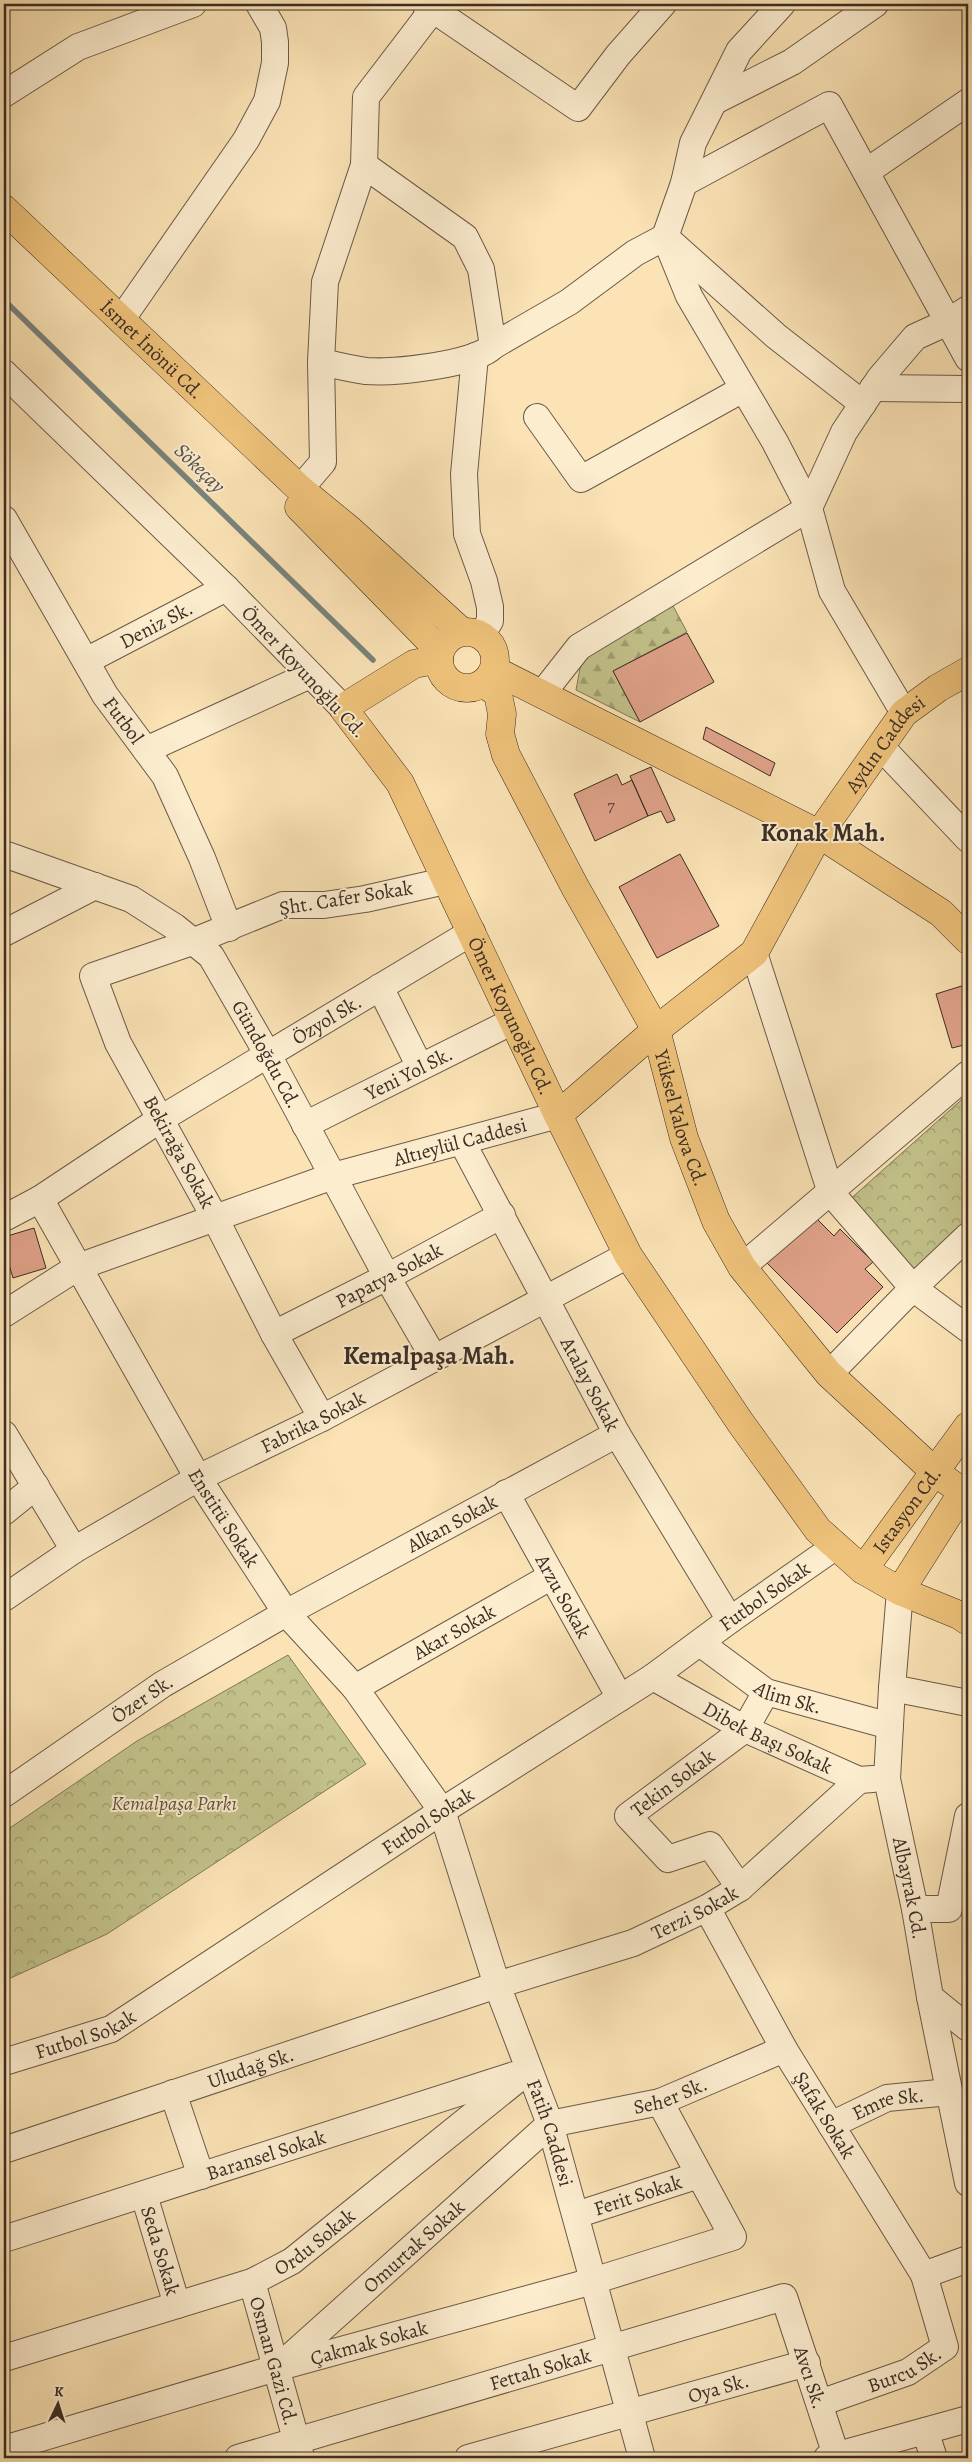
<svg xmlns="http://www.w3.org/2000/svg" width="972" height="2462" viewBox="0 0 972 2462" font-family="Alegreya,serif">
  <style>
    .forest { fill: url(#forest-firs); stroke: #7f7858 }
    .park { fill: url(#park-crowns); stroke: #7f7858 }
    .lines { fill: none; stroke-linecap: round; stroke-linejoin: round }
    .stream { stroke: #79837d; stroke-width: 5.5 }
    .building { fill: #dfa289; stroke: #3b2d25 }
    .minor-casing { stroke: #6b5a49; stroke-width: 28 }
    .major-casing { stroke: #3b2d25; stroke-width: 29 }
    .minor { stroke: #fcedcf; stroke-width: 26 }
    .major { stroke: #eec27a; stroke-width: 28 }
    .labels { text-anchor: middle; dominant-baseline: central; stroke-width: 4; stroke-linejoin: round; paint-order: stroke }
    .number-label { font-size: 18px; fill: #644a3e }
    .street-label { font-size: 20px; fill: #3b2d25; stroke: #fcedcf }
    .park-label { font-size: 20px; font-style: italic; fill: #5d523e; stroke: #fcedcf }
    .water-label { font-size: 21px; font-style: italic; fill: #55514a; stroke: #fcedcf }
    .district-label { font-size: 25px; font-weight: bold; fill: #3b2d25; stroke: #fcedcf }
  </style>
  <defs>
    <pattern id="forest-firs" width="22" height="20" patternUnits="userSpaceOnUse" patternTransform="scale(1.25)"><rect width="22" height="20" fill="#c3c28a"/><path d="M5 1l3.5 6h-7zM16 11l3.5 6h-7z" fill="#a09e71"/></pattern>
    <pattern id="park-crowns" width="20" height="18" patternUnits="userSpaceOnUse" patternTransform="scale(1.25)"><rect width="20" height="18" fill="#c3c28a"/><path d="M2 6a3 3 0 1 1 6 0M12 15a3 3 0 1 1 6 0" fill="none" stroke="#a09e71"/></pattern>
  </defs>
  <rect width="100%" height="100%" fill="#fbe3b5"/>
  <filter id="stains"><feTurbulence type="fractalNoise" baseFrequency=".004" numOctaves="4"/><feColorMatrix values="0 0 0 0 .2 0 0 0 0 .09 0 0 0 0 .02 0 0 0 .5 -.17"/></filter>
  <radialGradient id="worn" r=".72"><stop offset=".6" stop-color="#630" stop-opacity="0"/><stop offset="1" stop-color="#630" stop-opacity=".3"/></radialGradient>
  <path class="forest" d="M672,604L687,632L613,671L640,722L576,690L581,663L589,650Z"/>
  <path class="park" d="M968,1094V1223L914,1273L847,1202Z
    M288,1655L366,1764L107,1934L4,1981V1832L137,1741Z"/>
  <g class="lines">
    <path class="stream" d="M4,300L373,660"/>
  </g>
  <path class="building" d="M687,633L714,682L640,722L613,671Z
    M706,727L775,763L770,776L703,739Z
    M651,767L675,820L667,823L661,811L648,816L630,776Z
    M617,774L622,785L632,780L648,816L595,841L574,794Z
    M680,854L719,926L657,958L619,887Z
    M968,984V1044L952,1048L936,994Z
    M815,1217L834,1236L840,1229L873,1262L865,1269L883,1287L837,1333L767,1263Z
    M34,1228L46,1268L13,1278L4,1248V1237Z"/>
  <g class="lines">
    <defs>
      <g id="minor">
        <path d="M425,4L578,108L618,55L663,4"/>
        <path d="M782,4L739,51L693,143L684,183L665,237L689,296L775,442L809,508L832,591L904,713"/>
        <path d="M4,94L78,47L193,4"/>
        <path d="M715,101L792,62L875,4"/>
        <path d="M364,165L465,237L481,269L493,346"/>
        <path d="M866,172L968,102"/>
        <path d="M684,183L829,105L968,358"/>
        <path d="M121,320L246,140L267,101L275,63V42L273,28L259,4"/>
        <path d="M475,356L464,474L467,534L484,581L490,607V621L481,635"/>
        <path d="M321,362C336,365 351,369 366,371C393,373 475,365 493,346L569,302L635,253L665,237L776,336L863,404"/>
        <path d="M4,373L226,588L343,708"/>
        <path d="M873,388L968,389"/>
        <path d="M537,417L581,479L743,389"/>
        <path d="M300,489L323,462L321,362L325,282L364,165L366,97L437,4"/>
        <path id="s1" d="M4,519L105,695L165,776L202,858L229,928"/>
        <path id="s2" d="M86,661L226,588"/>
        <path d="M542,694L579,647L809,508L844,432L880,378L915,337L948,322L968,309"/>
        <path d="M881,747L968,839"/>
        <path d="M146,750L310,675"/>
        <path id="s3" d="M4,854L131,899L175,927L211,956L268,1055L387,1277L434,1358"/>
        <path d="M4,933L95,886"/>
        <path d="M754,953L831,1193L913,1288L968,1329"/>
        <path d="M380,987L420,1067"/>
        <path id="s4" d="M305,1125L513,1021"/>
        <path id="s5" d="M462,1142L617,1434L730,1620"/>
        <path id="s6" d="M40,1199L198,1478L286,1613L355,1688L442,1811L497,1985L550,2124L642,2458"/>
        <path id="s7" d="M4,1218L40,1199L159,1120L472,932"/>
        <path d="M742,1267L968,1074"/>
        <path id="s8" d="M4,1314L78,1267L215,1218L333,1176L558,1115"/>
        <path id="s9" d="M274,1334L387,1277L502,1215"/>
        <path d="M829,1374L913,1288L968,1236"/>
        <path d="M322,1418L274,1334L215,1218L118,1043L93,976L192,942L283,905H324L365,899L445,881"/>
        <path d="M4,1434L74,1550"/>
        <path id="s10" d="M506,1493L620,1698"/>
        <path d="M4,1512L36,1486"/>
        <path id="s11" d="M900,1591L892,1688L887,1779L915,1909L930,1997L968,2183"/>
        <path id="s12" d="M4,1598L74,1550L198,1478L322,1418L628,1255"/>
        <path id="s13" d="M700,1643L766,1692L890,1726"/>
        <path id="s14" d="M653,1677L745,1729L859,1780L873,1779"/>
        <path id="s15" d="M355,1688L552,1576"/>
        <path d="M892,1688L968,1703"/>
        <path id="s16" d="M4,1794L163,1684L286,1613L617,1434"/>
        <path id="s17" d="M740,1888L710,1845L668,1859L628,1816L745,1729L766,1692"/>
        <path id="s18" d="M707,1908L784,2049L924,2275L968,2259"/>
        <path d="M915,1909H949L968,1816"/>
        <path d="M930,1997L968,2028"/>
        <path id="s19" d="M4,2062L111,2029L442,1811L653,1677L730,1620L836,1546"/>
        <path d="M173,2093L201,2176"/>
        <path id="s20" d="M831,2125L887,2098L949,2092"/>
        <path id="s21" d="M4,2150L497,1985L633,1943L707,1908L740,1888L859,1780"/>
        <path id="s22" d="M144,2195L177,2305"/>
        <path id="s23" d="M576,2215L699,2175"/>
        <path id="s24" d="M4,2239L514,2075"/>
        <path id="s25" d="M252,2282L301,2457"/>
        <path id="s26" d="M4,2358L252,2282L292,2261L529,2070"/>
        <path id="s27" d="M281,2365L550,2124L660,2102L784,2049"/>
        <path id="s28" d="M820,2403L908,2372L945,2347L924,2275"/>
        <path d="M925,2431L934,2458"/>
        <path id="s29" d="M4,2449L276,2368L593,2281L733,2237L660,2102"/>
        <path id="s30" d="M238,2458L784,2297L837,2458"/>
        <path id="s31" d="M468,2458L807,2363"/>
        <path d="M827,2458L968,2419"/>
      </g>
      <g id="major">
        <path id="s32" d="M4,209L300,489L350,530L462,632"/>
        <path d="M299,507L440,651"/>
        <circle cx="467" cy="660" r="28"/>
        <path id="s33" d="M439,659L414,664L343,708L400,783L558,1115L628,1255L740,1422L818,1530L863,1570L900,1591L959,1615L968,1621"/>
        <path d="M494,670L819,834L941,913L968,940"/>
        <path id="s34" d="M484,683L498,694L502,714L500,734L506,755L575,887L656,1030L684,1138L716,1221L742,1267L829,1374L935,1472L968,1496"/>
        <path id="s35" d="M558,1115L656,1030L754,953L819,834L904,713L938,688L968,671"/>
        <path id="s36" d="M863,1570L968,1426"/>
        <path d="M900,1591L962,1493"/>
      </g>
    </defs>
    <use href="#minor" class="minor-casing"/>
    <use href="#major" class="major-casing"/>
    <use href="#minor" class="minor"/>
    <use href="#major" class="major"/>
  </g>
  <g class="labels">
    <g class="number-label">
      <text x="611" y="805">7</text>
    </g>
    <g class="street-label">
      <text stroke="none"><textPath href="#s32" startOffset="204">İsmet İnönü Cd.</textPath></text>
      <text stroke="none"><textPath href="#s2" startOffset="79">Deniz Sk.</textPath></text>
      <text transform="translate(304 672) rotate(47)">Ömer Koyunoğlu Cd.</text>
      <text stroke="none"><textPath href="#s1" startOffset="234">Futbol</textPath></text>
      <text stroke="none"><textPath href="#s35" startOffset="502">Aydın Caddesi</textPath></text>
      <text transform="translate(346 898) rotate(-9)">Şht. Cafer Sokak</text>
      <text stroke="none"><textPath href="#s33" startOffset="461">Ömer Koyunoğlu Cd.</textPath></text>
      <text stroke="none"><textPath href="#s7" startOffset="379">Özyol Sk.</textPath></text>
      <text stroke="none"><textPath href="#s3" startOffset="346">Gündoğdu Cd.</textPath></text>
      <text stroke="none"><textPath href="#s4" startOffset="116">Yeni Yol Sk.</textPath></text>
      <text stroke="none"><textPath href="#s34" startOffset="485">Yüksel Yalova Cd.</textPath></text>
      <text stroke="none"><textPath href="#s8" startOffset="490">Altıeylül Caddesi</textPath></text>
      <text transform="translate(179 1152) rotate(61)">Bekirağa Sokak</text>
      <text stroke="none"><textPath href="#s9" startOffset="129">Papatya Sokak</textPath></text>
      <text stroke="none"><textPath href="#s5" startOffset="274">Atalay Sokak</textPath></text>
      <text stroke="none"><textPath href="#s12" startOffset="356">Fabrika Sokak</textPath></text>
      <text stroke="none"><textPath href="#s36" startOffset="74">Istasyon Cd.</textPath></text>
      <text stroke="none"><textPath href="#s6" startOffset="368">Enstitü Sokak</textPath></text>
      <text stroke="none"><textPath href="#s16" startOffset="524">Alkan Sokak</textPath></text>
      <text stroke="none"><textPath href="#s10" startOffset="118">Arzu Sokak</textPath></text>
      <text stroke="none"><textPath href="#s19" startOffset="896">Futbol Sokak</textPath></text>
      <text stroke="none"><textPath href="#s15" startOffset="114">Akar Sokak</textPath></text>
      <text stroke="none"><textPath href="#s13" startOffset="105">Alim Sk.</textPath></text>
      <text stroke="none"><textPath href="#s16" startOffset="168">Özer Sk.</textPath></text>
      <text stroke="none"><textPath href="#s14" startOffset="130">Dibek Başı Sokak</textPath></text>
      <text stroke="none"><textPath href="#s17" startOffset="211">Tekin Sokak</textPath></text>
      <text stroke="none"><textPath href="#s19" startOffset="491">Futbol Sokak</textPath></text>
      <text stroke="none"><textPath href="#s11" startOffset="300">Albayrak Cd.</textPath></text>
      <text stroke="none"><textPath href="#s21" startOffset="731">Terzi Sokak</textPath></text>
      <text stroke="none"><textPath href="#s19" startOffset="86">Futbol Sokak</textPath></text>
      <text stroke="none"><textPath href="#s21" startOffset="260">Uludağ Sk.</textPath></text>
      <text stroke="none"><textPath href="#s27" startOffset="485">Seher Sk.</textPath></text>
      <text stroke="none"><textPath href="#s20" startOffset="62">Emre Sk.</textPath></text>
      <text stroke="none"><textPath href="#s18" startOffset="238">Şafak Sokak</textPath></text>
      <text stroke="none"><textPath href="#s6" startOffset="1074">Fatih Caddesi</textPath></text>
      <text stroke="none"><textPath href="#s24" startOffset="275">Baransel Sokak</textPath></text>
      <text stroke="none"><textPath href="#s23" startOffset="65">Ferit Sokak</textPath></text>
      <text stroke="none"><textPath href="#s26" startOffset="334">Ordu Sokak</textPath></text>
      <text stroke="none"><textPath href="#s27" startOffset="178">Omurtak Sokak</textPath></text>
      <text stroke="none"><textPath href="#s22" startOffset="58">Seda Sokak</textPath></text>
      <text stroke="none"><textPath href="#s29" startOffset="380">Çakmak Sokak</textPath></text>
      <text stroke="none"><textPath href="#s25" startOffset="82">Osman Gazi Cd.</textPath></text>
      <text stroke="none"><textPath href="#s28" startOffset="91">Burcu Sk.</textPath></text>
      <text stroke="none"><textPath href="#s30" startOffset="315">Fettah Sokak</textPath></text>
      <text stroke="none"><textPath href="#s30" startOffset="654">Avcı Sk.</textPath></text>
      <text stroke="none"><textPath href="#s31" startOffset="260">Oya Sk.</textPath></text>
    </g>
    <g class="park-label">
      <text x="174" y="1803">Kemalpaşa Parkı</text>
    </g>
    <g class="water-label">
      <text transform="translate(200 468) rotate(44)">Sökeçay</text>
    </g>
    <g class="district-label">
      <text x="823" y="833">Konak Mah.</text>
      <text x="429" y="1356">Kemalpaşa Mah.</text>
    </g>
  </g>
  <rect width="972" height="2462" fill="none" stroke="#fbe3b5" stroke-width="20"/>
  <rect x="5" y="5" width="962" height="2452" fill="none" stroke="#3b2d25" stroke-width="2.5"/>
  <rect x="10" y="10" width="952" height="2442" fill="none" stroke="#3b2d25"/>
  <g transform="translate(58 2404) rotate(4)" stroke="#fcedcf" stroke-width="4" paint-order="stroke">
  <path d="M0-4L9 19L0 12L-9 19Z" fill="#3b2d25"/>
  <text y="-8" font-size="14" font-weight="bold" text-anchor="middle" fill="#3b2d25">K</text>
  </g>
  <rect width="100%" height="100%" filter="url(#stains)"/>
  <rect width="100%" height="100%" fill="url(#worn)"/>
</svg>
